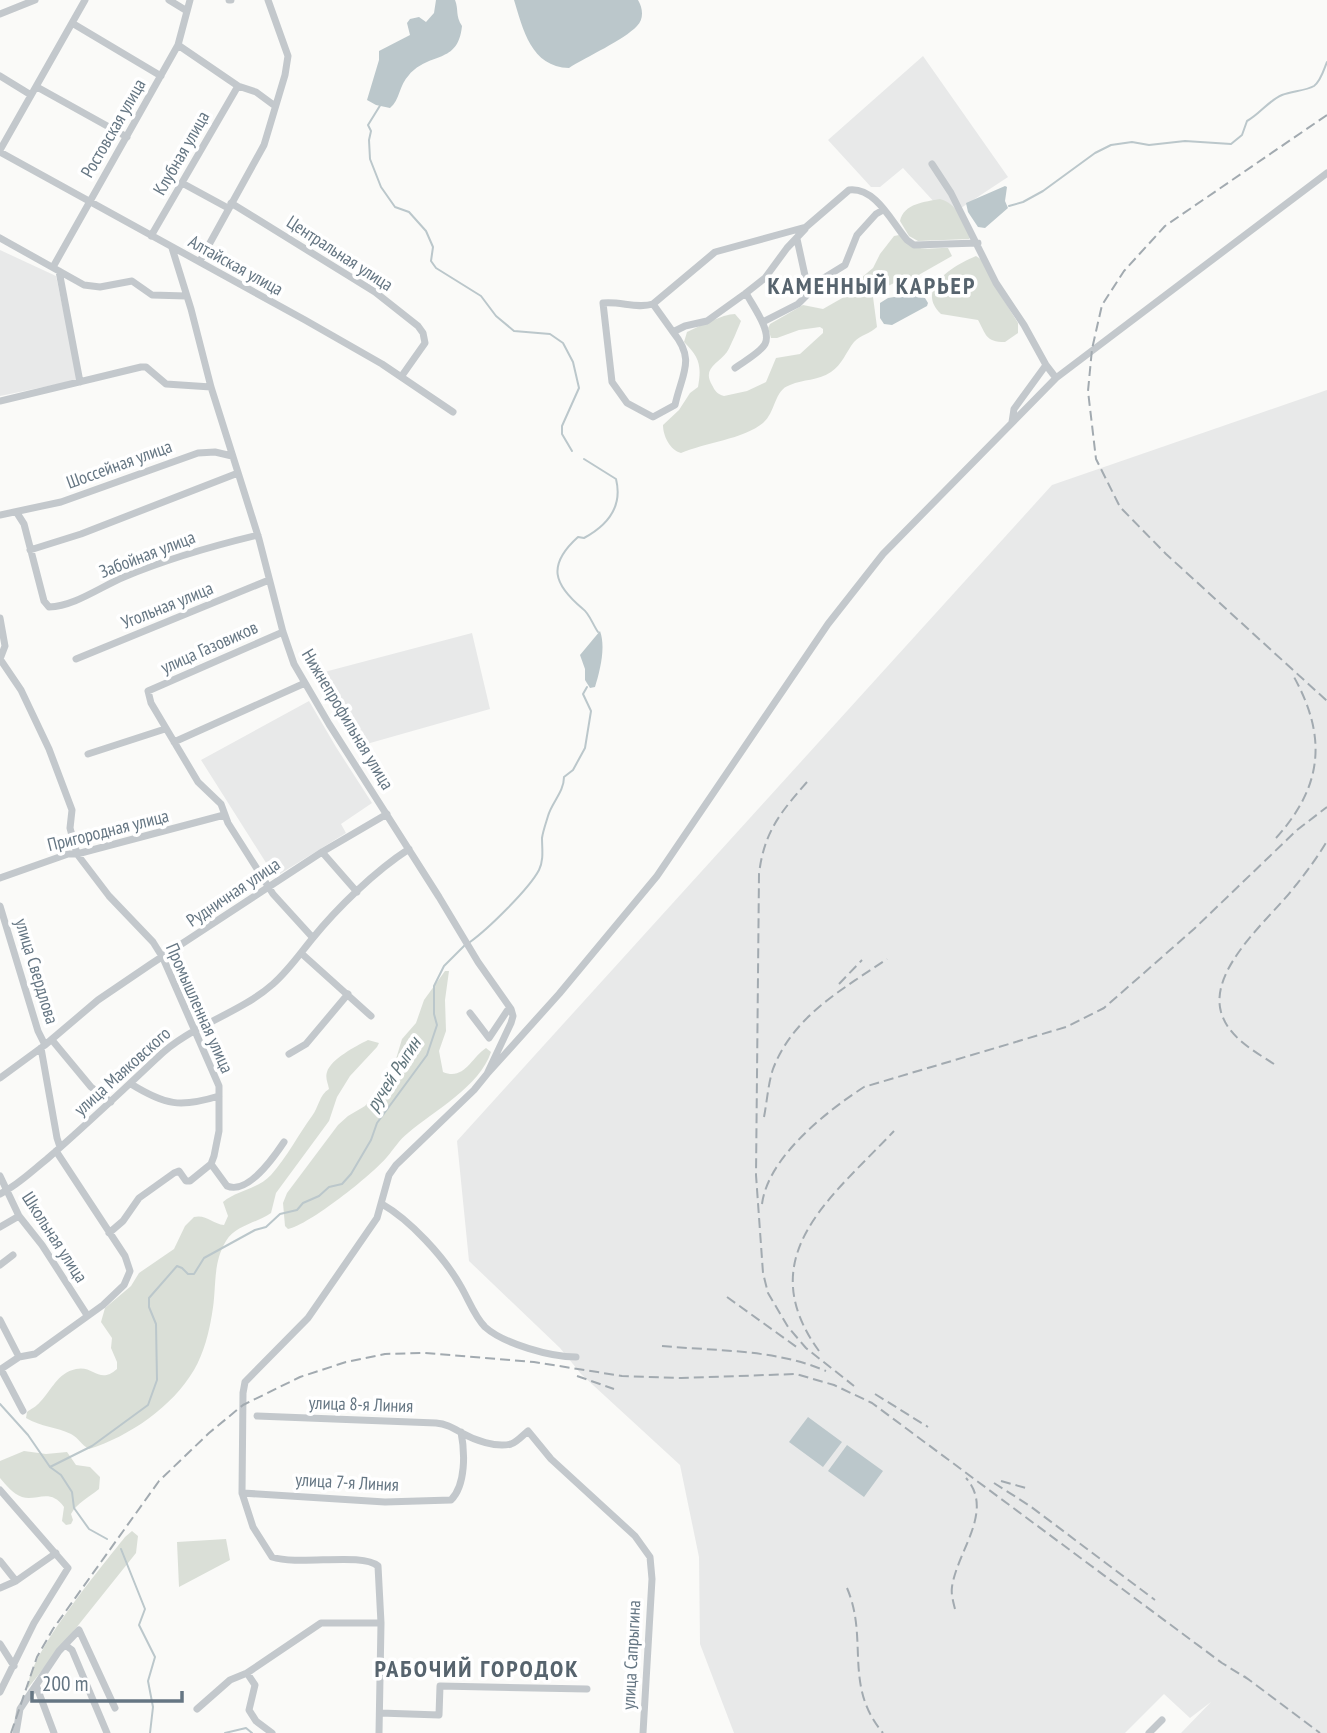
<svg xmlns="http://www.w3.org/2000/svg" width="1327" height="1733" viewBox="0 0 1327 1733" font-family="'PT Sans Narrow',sans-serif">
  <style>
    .built { fill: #e8e9e9 }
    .green { fill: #dadfd7 }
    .water { fill: #bbc7cb }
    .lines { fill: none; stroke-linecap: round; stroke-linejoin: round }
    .stream { stroke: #bbc7cb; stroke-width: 2 }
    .minor { stroke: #c3c8cc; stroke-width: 7 }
    .rail { stroke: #a2aab0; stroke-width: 2; stroke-dasharray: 10 5; stroke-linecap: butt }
    .labels { text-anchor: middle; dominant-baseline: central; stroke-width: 7; stroke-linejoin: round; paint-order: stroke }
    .street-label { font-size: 18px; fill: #657683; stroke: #fff }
    .water-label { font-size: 19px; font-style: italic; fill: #60757c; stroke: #fff }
    .district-label { font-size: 24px; font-weight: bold; letter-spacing: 2px; fill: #57646e; stroke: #fff }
  </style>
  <rect width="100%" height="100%" fill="#fafaf8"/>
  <path class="built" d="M923,56L1008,177L955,212L936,204L903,168L880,187H871L828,140Z
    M0,250L56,276L78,380L0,396Z
    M1327,390V1733H1181L1211,1702L1190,1718L1164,1694L1125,1733H734L700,1644L699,1557L680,1465L581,1374L560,1348L469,1261L457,1141L1052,485Z
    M472,633L490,709L356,747L313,675Z
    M309,701L336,747L372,803L341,824L346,833L275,877L201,760Z"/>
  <path class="green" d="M940,199C957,203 963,222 971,237L969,239L918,241L909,236L900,221C904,203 925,202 940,199Z
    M899,235C919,253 924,248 948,248L952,256L908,281L894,283L876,292L873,297L877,327C870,334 860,335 854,342C846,352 842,365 831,372C817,381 804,379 790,385C774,390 776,412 763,423C744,439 704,443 681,453C670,450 663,436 663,425L679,410L690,393L698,387C702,365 699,357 684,342L687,332C698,327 723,314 735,314L741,321C740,324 729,350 727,352C718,364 702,368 712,385C715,391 717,394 724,396L747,391L766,382L776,358L800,354L823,333V329L820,327L799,330L777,338H771L768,328L770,324L803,305L823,309L851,293L861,278L873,268L880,254L894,236Z
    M976,256L982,260L992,281L1018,323V333L1005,342C985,342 986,334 978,320L941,314C914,289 954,265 976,256Z
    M445,971H449L445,1000L446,1031L439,1051L443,1072C464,1081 471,1058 486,1048L491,1052C480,1086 434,1111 408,1133C399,1140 394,1149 387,1157C372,1175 309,1225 288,1229L285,1226L283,1203L287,1193L338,1125L348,1116L365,1106L388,1078L393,1069L402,1039L416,1023L424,1000Z
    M368,1040L379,1043L377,1047L350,1076L337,1097L329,1121L276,1193L271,1213C257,1223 236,1225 226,1241C212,1264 217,1288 212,1314C209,1332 204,1353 194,1370C172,1407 130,1436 89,1449C81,1445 79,1438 71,1434C57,1427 41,1427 26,1418L27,1412C31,1409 37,1406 40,1402C52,1390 57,1373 76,1369C94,1365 99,1385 117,1369V1362L111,1348L112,1338L101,1322L105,1308L131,1286L139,1273L174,1249L185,1226L194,1217C206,1214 213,1224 224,1225L228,1216L223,1202C238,1190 258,1189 271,1175C287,1157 298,1135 312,1116C319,1107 319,1095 329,1089C328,1083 325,1078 327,1072C331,1059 356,1046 368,1040Z
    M24,1451L46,1454L67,1452L76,1465L90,1467L100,1477L99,1489C88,1498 78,1502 71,1514L73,1520L71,1524L66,1525L62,1521L64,1507C50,1487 36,1502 22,1497C13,1494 6,1485 0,1478V1461Z
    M132,1531L138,1536L136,1553L28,1688C28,1655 102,1566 125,1537Z
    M226,1539L230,1560L179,1587L177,1542Z"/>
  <path class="water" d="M436,0H455C459,10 455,15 462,26C458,65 430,51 409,75C399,85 400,100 390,108L376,105L367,100L379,60V51L410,35L407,23L410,19L419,17L426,22L434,13Z
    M514,0H638C643,8 644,19 637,26C624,40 586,57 569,68C531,67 523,29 514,0Z
    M1005,186L1007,187L1005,201L1008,208L985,228L978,227L968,212L966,203Z
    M906,295L925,298L928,303L927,306L892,325L884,324L880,318V303L888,298Z
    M600,631C606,647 600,671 595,687L590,688L585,680V669L580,655Z
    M808,1417L842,1442L823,1467L789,1442Z
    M847,1445L883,1471L864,1497L828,1471Z"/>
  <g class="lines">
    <path class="stream" d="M381,104L368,125L371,131L369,140L370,159L381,187L395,207L409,212L426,231L433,247L431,261L436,268L481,296L496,316L514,331L550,334L563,343L573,362L579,388L562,426V434L572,451
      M1009,206L1023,202L1043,191L1095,153L1111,145L1132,142L1149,145L1185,141L1231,144L1242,135L1247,121C1260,114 1268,101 1282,95C1292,91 1305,91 1314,86C1321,81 1324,69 1327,62
      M584,459L616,479C623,507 608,525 584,538L578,537C547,565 553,584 583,609C589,613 593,625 598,632
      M470,942C488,929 529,889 539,870C544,860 542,849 542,838C543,831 546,823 548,816C552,802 564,792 564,777L573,770L585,748L591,711L583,694L587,687
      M0,1404L28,1435L50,1467L61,1475L72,1492L74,1508L89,1529L107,1539
      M50,1467L92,1446L148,1405L157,1380L156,1324L149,1307V1298L177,1266L182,1268L188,1274H194L204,1258L255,1230L266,1227L280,1214L297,1210L303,1203L319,1196L329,1187L342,1184L351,1174L371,1140L377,1123L427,1055L437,1025L434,1014V986L444,966L465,945
      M121,1549L145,1609L139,1625L155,1657L148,1681L153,1707L150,1733
      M225,1733L246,1728L252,1733"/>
    <path class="minor" d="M169,0L187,11
      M229,0H231
      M0,14L35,0
      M72,23L161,76
      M178,45L238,86L256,92L275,106
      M0,76L31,95
      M37,87L127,137
      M0,150L85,0
      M0,152L305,320L382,364L453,412
      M932,164L951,193L996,283L1024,325L1046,365L1056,378
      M182,183L228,208
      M231,203L375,292L418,326L423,333L425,343L401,377
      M151,236L238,86
      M0,238L84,285L100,287L132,281L152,295L186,296
      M172,248L191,309L211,387L259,539L283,632L294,664L329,724L439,897L478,962L511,1009
      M200,261L264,145L285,75L288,56L268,0
      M53,267L178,45L190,0
      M59,271L80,382
      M806,289L845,265L857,235L876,214L883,210
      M653,304L673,332L685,326L707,321L746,293L765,278L787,248L805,229
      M763,322L798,304L807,295L806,280L797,239
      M673,332C696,360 682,373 675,405L653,417L627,403L612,382L603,303C620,301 637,309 653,304L715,252L806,227L849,190C876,187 892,223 907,240L914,245L978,243
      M735,368C743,362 760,353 765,344C772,331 752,305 746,293
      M0,401L141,367H146L166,384L211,387
      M1012,422L1014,409L1046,365
      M17,513L24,524L44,601L49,607C75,606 100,587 124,577C167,559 212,546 258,535
      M0,515L61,502L198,453L215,452L232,456
      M30,550L81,534L238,473
      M0,618L5,646L0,659L21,690L49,749L72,810L70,828L77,854L109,896L153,942L163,958L219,1086V1131L214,1156L211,1164L190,1181H186L179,1171L174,1173L139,1198L123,1221L109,1233
      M283,632L148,691L151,703L198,782L221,804L228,823L273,894L313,938
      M76,659L269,580
      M174,742L305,683
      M88,754L165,729
      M322,852L357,892
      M0,878L68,854H77L224,815
      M0,906L38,1031L45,1045
      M301,953L371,1016
      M470,1013L489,1038L507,1011L511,1009
      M52,1040L91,1087L111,1102
      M41,1048L57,1138L60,1147
      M289,1054L306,1044L348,994
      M487,1074L559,994L657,876L828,624L883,554L1056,378L1327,173
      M0,1078L45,1045L98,1000L151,964L322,852L387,814
      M131,1084C165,1105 180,1108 219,1096
      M211,1164L227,1186C248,1195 274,1157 284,1142
      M0,1176L19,1216L42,1245L87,1315
      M0,1194C18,1185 32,1171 47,1159C85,1126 121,1092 157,1058C190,1025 238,1015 273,984C288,971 299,955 312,939C337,908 375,871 409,849
      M382,1204C410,1220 444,1257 460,1285C468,1298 474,1316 485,1327C504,1344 551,1357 576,1357
      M0,1227L19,1216
      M0,1265L13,1255
      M0,1320L19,1357
      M23,1411L1,1369L19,1357L35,1354L103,1305L124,1285L130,1271L125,1256L56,1151
      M257,1416L436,1423C447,1424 453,1428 462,1433C474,1440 496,1448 511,1444C517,1442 523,1435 528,1431L551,1459L635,1536L650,1557L652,1579L643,1733
      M0,1490L68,1568L34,1623L0,1692
      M242,1493L385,1502L451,1500C466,1485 465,1452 461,1432
      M0,1561L16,1581
      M0,1588L16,1581L56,1553
      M0,1644L14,1666
      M65,1645L72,1650L107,1733
      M247,1673L255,1685L249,1710L256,1721L272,1733
      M36,1685L54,1733
      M197,1709L230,1680L247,1673L321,1623H381
      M380,1713L439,1715L440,1686L587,1689
      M16,1733L20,1709L24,1703L59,1651L79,1630L115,1708
      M379,1733L381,1623L378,1566C362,1552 299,1566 272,1557L253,1527L242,1493L243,1393L245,1382L308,1318L377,1218L389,1175L396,1165L474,1090L487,1074L511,1023L513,1016L511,1009
      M1149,1733L1162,1720"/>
    <path class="rail" d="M1327,115L1165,226L1124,271L1102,305L1092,349L1088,391L1096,459L1120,507L1166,554L1327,701
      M807,782C780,813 764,832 759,874L756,1175L763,1273L768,1293L788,1327L806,1348L854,1386
      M1276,838C1323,786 1327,737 1294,677
      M839,984L862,960
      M1274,1064C1254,1051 1228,1037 1221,1012C1209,969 1269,919 1292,890C1305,874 1317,858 1327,841
      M764,1117C767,1102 768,1084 773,1069C793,1016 843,989 887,959
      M762,1204C768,1157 827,1111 864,1087L1066,1027L1104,1008L1194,929L1297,830L1327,807
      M727,1297L798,1348
      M662,1346C716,1351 775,1349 826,1371
      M819,1351C750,1256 832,1197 894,1131
      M577,1376L614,1389
      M875,1394L928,1427
      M1001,1481L1026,1488
      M994,1483L1030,1506L1155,1600
      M847,1588C869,1639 843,1686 883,1733
      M955,1609C953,1601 951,1594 952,1587C957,1551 995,1511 966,1478
      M1244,1676L1320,1733
      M11,1733L37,1657L53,1629L159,1481L209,1433L243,1405L300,1377L346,1362L385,1354L425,1353L534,1362L622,1376L681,1378L796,1374L834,1385L872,1403L1222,1663L1251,1681"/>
  </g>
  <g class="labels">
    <g class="street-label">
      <text transform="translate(113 128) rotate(-60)">Ростовская улица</text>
      <text transform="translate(181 153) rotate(-60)">Клубная улица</text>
      <text transform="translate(340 253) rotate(33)">Центральная улица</text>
      <text transform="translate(236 265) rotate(29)">Алтайская улица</text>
      <text transform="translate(119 464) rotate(-20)">Шоссейная улица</text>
      <text transform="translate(147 554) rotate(-21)">Забойная улица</text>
      <text transform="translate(167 605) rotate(-22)">Угольная улица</text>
      <text transform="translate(209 647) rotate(-24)">улица Газовиков</text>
      <text transform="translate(348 719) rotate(59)">Нижнепрофильная улица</text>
      <text transform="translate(108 830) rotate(-14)">Пригородная улица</text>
      <text transform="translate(233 892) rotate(-34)">Рудничная улица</text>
      <text transform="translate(37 971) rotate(73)">улица Свердлова</text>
      <text transform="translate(200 1008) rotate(66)">Промышленная улица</text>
      <text transform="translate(122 1071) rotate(-42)">улица Маяковского</text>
      <text transform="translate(55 1237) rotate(57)">Школьная улица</text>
      <text transform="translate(361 1404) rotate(2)">улица 8-я Линия</text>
      <text transform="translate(347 1482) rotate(3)">улица 7-я Линия</text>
      <text transform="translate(631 1655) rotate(-87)">улица Сапрыгина</text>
    </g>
    <g class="water-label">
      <text transform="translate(393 1074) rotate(-57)">ручей Рыгин</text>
    </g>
    <g class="district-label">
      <text x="872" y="285">КАМЕННЫЙ КАРЬЕР</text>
      <text x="477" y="1668">РАБОЧИЙ ГОРОДОК</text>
    </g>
  </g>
  <path d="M32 1691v10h150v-10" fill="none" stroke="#657683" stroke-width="3.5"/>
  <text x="42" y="1691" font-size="21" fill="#657683" stroke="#ffffff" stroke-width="5" paint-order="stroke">200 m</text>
</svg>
